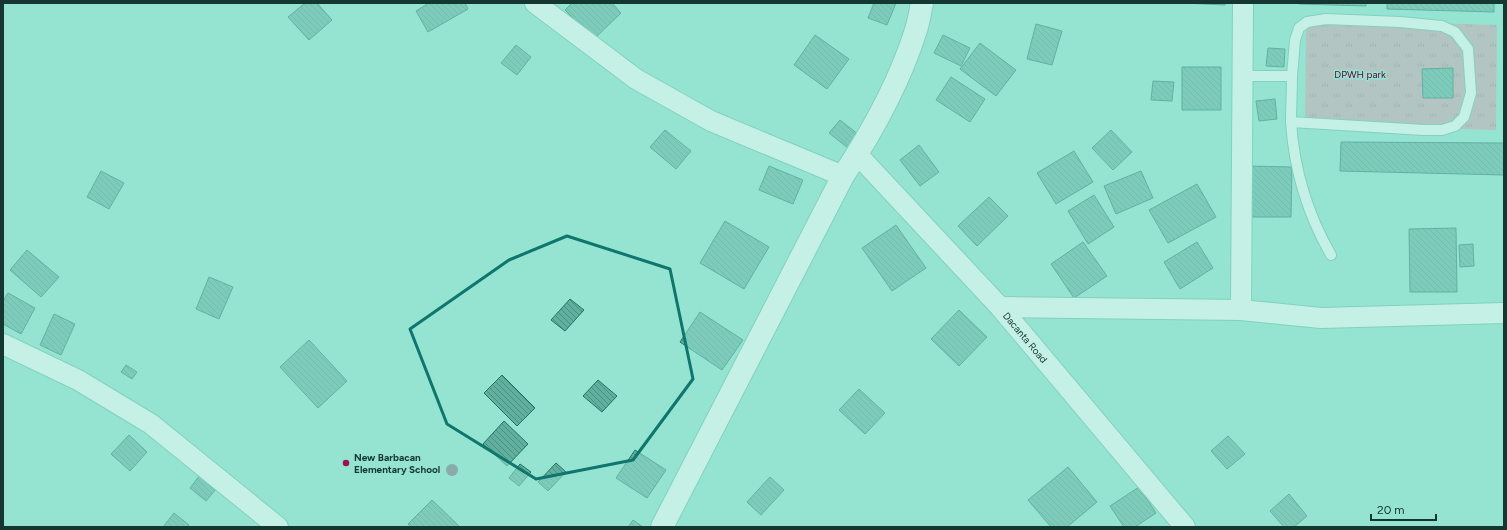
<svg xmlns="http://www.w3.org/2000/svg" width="1507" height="530" viewBox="0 0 1507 530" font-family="Figtree,sans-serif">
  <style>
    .grass { fill: url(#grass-tufts) }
    .building { fill: url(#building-back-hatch); stroke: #1f7465 }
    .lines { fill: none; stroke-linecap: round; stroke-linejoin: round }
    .service-casing { stroke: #6cbaaa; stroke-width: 12 }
    .minor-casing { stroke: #6cbaaa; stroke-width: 22 }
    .tertiary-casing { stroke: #6cbaaa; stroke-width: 24 }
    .service { stroke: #fff; stroke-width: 10 }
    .minor { stroke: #fff; stroke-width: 20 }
    .tertiary { stroke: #fff; stroke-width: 22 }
    .tree { fill: #7c677c }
    .marked { fill: none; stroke: #0f766e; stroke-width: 3; stroke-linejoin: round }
    .poi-dot { fill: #a01058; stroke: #95e4d2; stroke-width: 1.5 }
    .labels { text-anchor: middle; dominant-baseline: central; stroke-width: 3; stroke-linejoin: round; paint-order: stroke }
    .park-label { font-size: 10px; fill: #670035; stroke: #95e4d2 }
    .street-label { font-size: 10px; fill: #163731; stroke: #95e4d2 }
    .poi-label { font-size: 10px; font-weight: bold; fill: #163731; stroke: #95e4d2; text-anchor: start }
  </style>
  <defs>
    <pattern id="grass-tufts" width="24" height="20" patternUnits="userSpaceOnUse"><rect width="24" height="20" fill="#d79fb0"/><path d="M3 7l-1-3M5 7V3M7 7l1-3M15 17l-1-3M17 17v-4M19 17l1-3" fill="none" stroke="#ad8290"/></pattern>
    <pattern id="building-back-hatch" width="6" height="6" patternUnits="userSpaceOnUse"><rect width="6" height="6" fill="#60af9f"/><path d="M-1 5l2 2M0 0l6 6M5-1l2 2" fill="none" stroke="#4e8f82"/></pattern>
  </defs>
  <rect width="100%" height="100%" fill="#95e4d2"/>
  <path class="grass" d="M1306,19L1497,25L1496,130L1305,125Z"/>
  <path class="building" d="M305,3H317L332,20L309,40L288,17Z
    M429,3H465L468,9L428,32L416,11Z
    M572,3H612L621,13L594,39L565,10Z
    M874,3H896L887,25L868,18Z
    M1183,3H1225V5Z
    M1299,3H1366V6L1299,4Z
    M1387,3H1494V12L1387,9Z
    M1036,24L1062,31L1052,65L1027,59Z
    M815,35L849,59L827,89L794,65Z
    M943,35L970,48L961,66L934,53Z
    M980,43L1016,70L996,96L960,69Z
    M516,45L531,57L517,75L501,63Z
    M1268,48L1285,49L1284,67L1266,66Z
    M1182,67H1221V110H1182Z
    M1453,68V98H1423L1422,69Z
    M951,77L985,99L970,122L936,100Z
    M1153,81L1174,82L1172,101L1151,100Z
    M1275,99L1277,119L1259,121L1256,101Z
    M840,120L859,135L848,148L829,133Z
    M665,130L691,151L676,169L650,147Z
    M1111,130L1132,152L1113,170L1092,148Z
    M1341,142L1504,143V175L1340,171Z
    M919,145L939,172L920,186L900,160Z
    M1074,151L1093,182L1056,204L1037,173Z
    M769,166L803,180L793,204L759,190Z
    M1248,166L1292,167L1291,217H1247Z
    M101,171L124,183L109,209L87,197Z
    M1141,171L1153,198L1116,214L1104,186Z
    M1197,184L1216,217L1168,243L1149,210Z
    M1094,195L1114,227L1088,244L1068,211Z
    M989,197L1008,216L977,246L958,226Z
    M725,221L769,247L744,289L700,263Z
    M896,225L926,268L892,291L862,248Z
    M1456,228L1457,292H1410L1409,229Z
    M1083,242L1107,276L1074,298L1051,264Z
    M1197,242L1213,268L1180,289L1164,262Z
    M1473,244L1474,266L1460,267L1459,245Z
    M27,250L59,277L41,297L10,270Z
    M209,277L233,287L219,319L196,309Z
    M8,293L35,308L21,334L3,324V301Z
    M570,299L584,310L565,331L551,320Z
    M959,310L987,337L959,366L931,339Z
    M700,312L743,340L722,370L680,342Z
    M54,314L75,324L61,355L40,345Z
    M309,340L347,381L318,408L280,367Z
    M126,365L137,372L132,379L121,372Z
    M502,375L535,408L517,426L484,393Z
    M598,380L617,396L602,412L583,396Z
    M859,389L885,413L865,434L839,410Z
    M504,421L528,444L507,466L483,444Z
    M129,435L147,452L130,471L111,454Z
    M1228,436L1245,454L1227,469L1211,451Z
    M635,450L666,470L647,498L616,478Z
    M556,463L566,472L548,491L538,482Z
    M520,464L531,472L519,486L509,478Z
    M1068,467L1097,502L1067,527H1051L1028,500Z
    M200,475L216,489L206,501L190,488Z
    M770,477L784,490L761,515L747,502Z
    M1139,487L1156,513L1135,527H1124L1110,506Z
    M1289,494L1307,516L1294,527H1284L1270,511Z
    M432,500L460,527H411L408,524Z
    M174,513L189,525L187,527H163Z
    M633,520L643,527H628Z"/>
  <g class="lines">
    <defs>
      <path id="service" d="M1242,76H1292C1292,91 1291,107 1291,122C1294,168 1308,215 1331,255
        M1291,122L1424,130H1442L1455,126L1464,117L1471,93L1468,49L1455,32L1442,26L1400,22L1326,19L1307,22L1299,28L1295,40L1292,76"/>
      <g id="minor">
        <path d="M535,3L636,79L711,121L843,176"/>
        <path id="s1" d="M857,154L1000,307L1185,527"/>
        <path d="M1000,307L1241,310L1321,318L1504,313"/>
        <path d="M1241,310L1243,3"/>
        <path d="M3,344L78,380L151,424L278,527"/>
      </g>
      <path id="tertiary" d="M662,527L843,176C872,132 900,81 916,30C919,21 920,12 922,3"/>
    </defs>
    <use href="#service" class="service-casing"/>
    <use href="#minor" class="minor-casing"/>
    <use href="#tertiary" class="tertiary-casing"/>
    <use href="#service" class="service"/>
    <use href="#minor" class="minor"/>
    <use href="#tertiary" class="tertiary"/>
  </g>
  <circle class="tree" cx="452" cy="470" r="6"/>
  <path d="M0 0H1507V530H0ZM567,236L670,269L693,379L633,460L536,479L447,424L410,329L509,260Z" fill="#95e4d2" fill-opacity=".55" fill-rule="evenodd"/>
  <path class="marked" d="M567,236L670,269L693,379L633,460L536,479L447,424L410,329L509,260Z"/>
  <circle class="poi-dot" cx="346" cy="463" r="4"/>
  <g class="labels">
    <g class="park-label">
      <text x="1360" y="74">DPWH park</text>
    </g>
    <g class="street-label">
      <text stroke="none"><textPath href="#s1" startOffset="249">Dacanta Road</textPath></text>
    </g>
    <g class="poi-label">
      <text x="354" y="457">New Barbacan<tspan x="354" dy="12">Elementary School</tspan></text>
    </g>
  </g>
  <rect width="1507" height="530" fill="none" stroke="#163731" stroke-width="8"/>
  <path d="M1371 514v6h65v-6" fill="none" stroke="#163731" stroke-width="2"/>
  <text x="1377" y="514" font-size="12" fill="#163731" stroke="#95e4d2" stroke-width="3" paint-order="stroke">20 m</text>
</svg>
